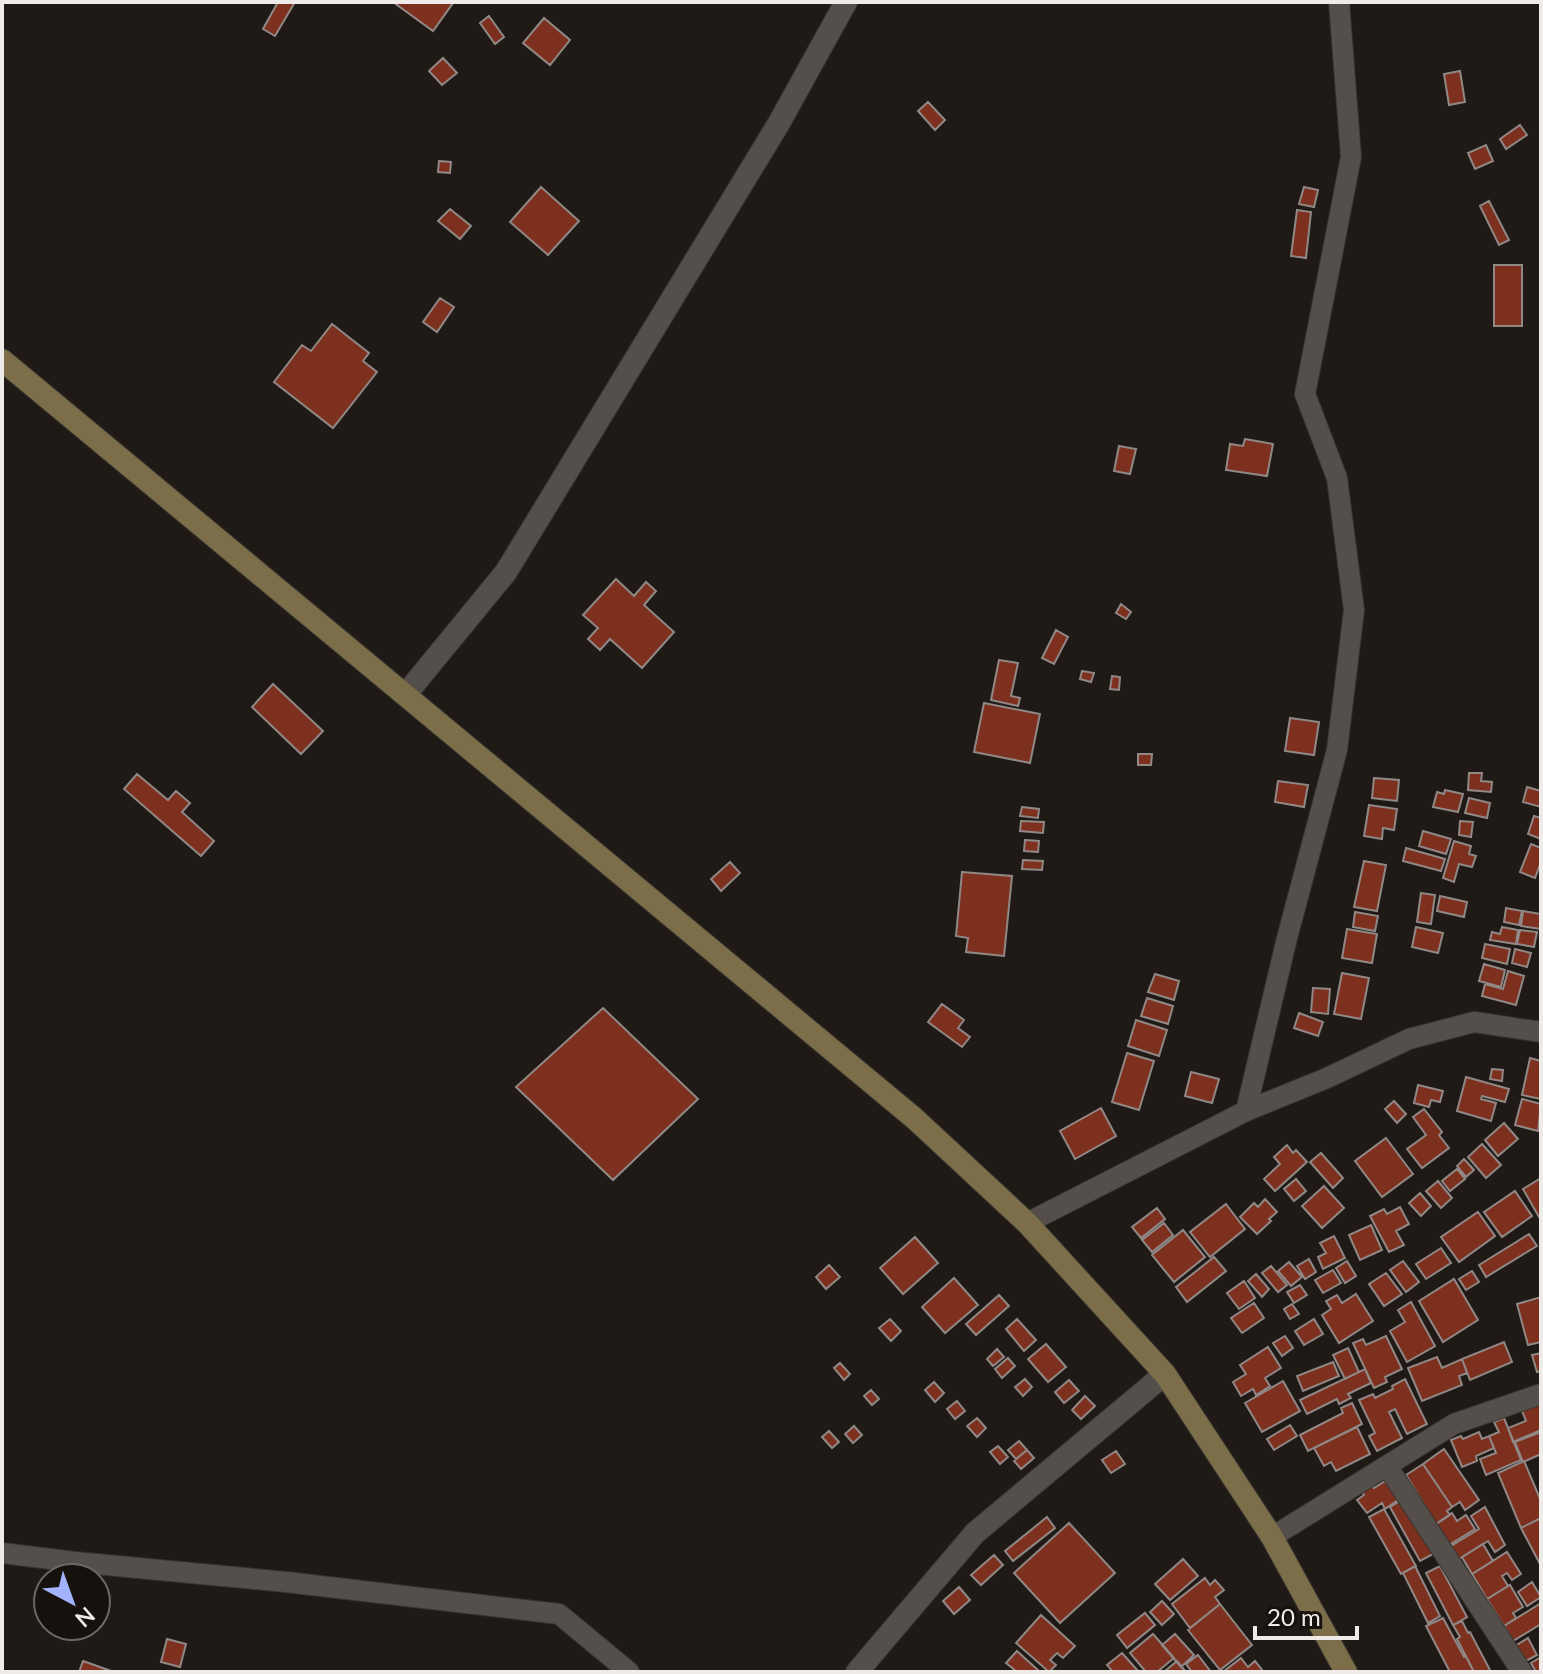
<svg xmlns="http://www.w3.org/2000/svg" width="1543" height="1674" viewBox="0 0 1543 1674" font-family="Lato,sans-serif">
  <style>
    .building { fill: #7e301e; stroke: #908886; stroke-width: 2 }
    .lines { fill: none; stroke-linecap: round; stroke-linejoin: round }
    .service-casing { stroke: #373431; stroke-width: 22 }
    .minor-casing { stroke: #373431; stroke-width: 24 }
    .secondary-casing { stroke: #373431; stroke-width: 24 }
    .service { stroke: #544f4a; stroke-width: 20 }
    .minor { stroke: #544f4a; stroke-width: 22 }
    .secondary { stroke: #7b6e49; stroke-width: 22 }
  </style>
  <rect width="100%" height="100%" fill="#1f1a16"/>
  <path class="building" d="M278,2H295L275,36L263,29Z
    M393,2H452L453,3L433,31Z
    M489,16L504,37L495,44L480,23Z
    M544,18L570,40L550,65L523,43Z
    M443,58L457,73L442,85L429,71Z
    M1460,71L1465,102L1449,105L1444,74Z
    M928,102L945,120L935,130L918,111Z
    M1520,125L1527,135L1506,149L1500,139Z
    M1486,145L1493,161L1475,169L1468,153Z
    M439,161L451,162L450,173L438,172Z
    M541,187L579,221L548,255L510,222Z
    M1304,187L1318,190L1314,207L1299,204Z
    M1489,201L1509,240L1499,245L1480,206Z
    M450,209L471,226L460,239L438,221Z
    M1297,210L1311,212L1306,258L1291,256Z
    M1494,265H1522V326H1494Z
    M440,298L454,307L437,332L423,322Z
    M332,324L369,353L363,361L377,372L333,428L274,382L302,345L311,351Z
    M1245,439L1273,444L1267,476L1226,470L1230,444L1243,446Z
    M1119,446L1136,449L1130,474L1114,471Z
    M616,579L634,596L646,582L656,591L644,605L674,632L642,668L610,639L600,650L588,639L598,628L583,615Z
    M1121,604L1131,612L1126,619L1116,613Z
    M1056,630L1068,637L1054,664L1042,658Z
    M999,660L1018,663L1011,696L1020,698L1018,706L991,700Z
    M1082,671L1094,673L1091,682L1080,679Z
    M1112,676L1120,677L1119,690L1110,689Z
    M273,684L323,731L301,754L252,707Z
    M984,703L1040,714L1030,763L974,752Z
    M1290,718L1319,722L1314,755L1285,751Z
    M1138,754H1152L1151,765H1138Z
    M1469,773H1482L1481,781L1492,782L1491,792L1468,790Z
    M137,774L168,800L176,791L190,803L182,812L214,841L201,856L124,789Z
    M1374,778L1399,780L1397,801L1372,798Z
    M1278,781L1308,785L1304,807L1275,802Z
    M1527,787L1541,791V807L1523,802Z
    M1445,790L1463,794L1458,812L1433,807L1437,792L1444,794Z
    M1469,798L1490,803L1487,818L1465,813Z
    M1369,805L1397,809L1394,830L1383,828L1382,839L1364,836Z
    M1022,807L1039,809L1038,818L1020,816Z
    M1534,816L1541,818V839L1528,834Z
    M1021,821L1044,822L1043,833L1020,831Z
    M1460,821L1473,822L1471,837L1459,835Z
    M1423,831L1451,839L1446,854L1419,846Z
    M1025,840L1039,841L1038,852L1024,851Z
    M1454,841L1471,846L1469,854L1476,856L1472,867L1459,864L1454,882L1443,878Z
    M1531,844L1541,848V862L1535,878L1520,872Z
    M1406,848L1445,859L1441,871L1403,861Z
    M1023,860L1043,861L1042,870L1022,869Z
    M1364,861L1386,865L1377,911L1354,907Z
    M730,862L740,873L721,891L711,879Z
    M962,872L1012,876L1004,956L966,952L968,938L956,936Z
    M1421,893L1435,895L1431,924L1417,922Z
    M1440,896L1467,902L1464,917L1437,911Z
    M1506,908L1522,911L1519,925L1504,922Z
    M1523,911L1541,914V929L1521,926Z
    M1355,912L1378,916L1375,931L1353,927Z
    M1416,927L1443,933L1438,953L1412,947Z
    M1502,927L1518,930L1516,944L1490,940L1492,932L1500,934Z
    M1347,929L1377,934L1372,963L1342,958Z
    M1520,930L1537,932L1534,947L1517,944Z
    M1485,944L1510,949L1507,964L1482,958Z
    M1515,949L1531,953L1527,967L1512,963Z
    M1484,964L1505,970L1501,987L1479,981Z
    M1508,971L1524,976L1516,1005L1482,996L1485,984L1503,989Z
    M1342,973L1369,978L1361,1019L1334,1014Z
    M1155,974L1179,981L1174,1000L1148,992Z
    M1313,988L1330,989L1328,1014L1311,1012Z
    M1147,998L1173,1006L1168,1024L1141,1016Z
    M942,1004L964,1020L958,1028L970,1037L962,1047L928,1022Z
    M603,1008L698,1099L613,1180L516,1087Z
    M1299,1013L1323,1022L1318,1036L1294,1028Z
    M1136,1020L1167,1030L1159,1056L1128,1046Z
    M1127,1053L1154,1061L1139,1110L1112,1102Z
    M1530,1058L1541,1061V1099L1522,1095Z
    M1492,1069L1503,1070L1502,1081L1490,1079Z
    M1191,1072L1219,1079L1212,1103L1185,1096Z
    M1466,1077L1509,1089L1505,1102L1482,1096L1481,1099L1496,1103L1491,1121L1457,1111Z
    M1418,1085L1443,1091L1440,1102L1431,1100L1429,1107L1414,1103Z
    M1522,1099L1541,1104L1538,1131L1515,1125Z
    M1394,1101L1406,1114L1397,1123L1385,1109Z
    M1101,1108L1116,1136L1075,1159L1060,1131Z
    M1424,1109L1442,1132L1439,1135L1449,1148L1422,1168L1407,1149L1426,1135L1413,1117Z
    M1504,1123L1518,1139L1498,1156L1485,1140Z
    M1386,1138L1413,1174L1382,1197L1355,1161Z
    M1482,1144L1501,1165L1486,1178L1468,1157Z
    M1287,1145L1293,1153L1296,1150L1307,1162L1275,1191L1264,1179L1280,1164L1274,1157Z
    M1321,1153L1343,1178L1333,1188L1310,1162Z
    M1464,1159L1474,1170L1466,1177L1457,1166Z
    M1457,1169L1465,1179L1450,1191L1442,1181Z
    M1541,1178V1216L1539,1217L1523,1189Z
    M1296,1179L1306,1191L1294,1201L1284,1189Z
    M1438,1181L1452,1198L1441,1208L1426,1191Z
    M1324,1186L1344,1208L1322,1228L1302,1206Z
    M1515,1191L1532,1216L1502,1237L1484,1212Z
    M1420,1193L1431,1206L1421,1216L1409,1203Z
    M1265,1199L1277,1212L1269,1219L1271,1221L1257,1234L1240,1217L1254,1203L1258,1207Z
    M1226,1204L1245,1229L1210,1257L1190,1232Z
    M1400,1207L1409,1224L1396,1231L1404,1245L1389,1252L1370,1216L1384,1209L1387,1214Z
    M1157,1208L1165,1219L1141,1238L1132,1227Z
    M1478,1212L1495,1236L1459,1262L1441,1237Z
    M1164,1223L1173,1235L1152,1252L1142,1240Z
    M1371,1225L1382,1250L1360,1260L1349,1235Z
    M1183,1230L1205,1257L1174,1282L1152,1255Z
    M1529,1234L1537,1246L1486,1277L1479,1265Z
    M1334,1236L1345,1258L1323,1269L1318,1257L1326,1253L1320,1243Z
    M915,1237L938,1263L903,1294L880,1268Z
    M1441,1248L1451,1263L1426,1279L1416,1264Z
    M1214,1257L1226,1271L1187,1302L1176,1287Z
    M1309,1259L1316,1272L1305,1279L1297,1266Z
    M1347,1261L1356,1276L1345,1283L1336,1268Z
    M1403,1261L1419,1282L1406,1292L1390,1270Z
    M1289,1262L1302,1277L1291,1286L1278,1271Z
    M829,1265L840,1277L826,1289L816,1277Z
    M1271,1266L1287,1285L1278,1292L1262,1273Z
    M1333,1270L1341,1283L1323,1293L1315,1280Z
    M1472,1271L1479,1282L1466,1290L1459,1279Z
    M1386,1273L1402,1294L1384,1306L1369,1284Z
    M1256,1274L1269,1289L1262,1297L1248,1281Z
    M954,1278L978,1305L945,1333L922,1307Z
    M1454,1279L1478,1320L1443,1342L1419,1301Z
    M1244,1281L1255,1298L1239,1309L1227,1293Z
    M1300,1285L1307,1295L1294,1303L1287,1292Z
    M1356,1294L1373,1321L1339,1343L1322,1315L1331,1309L1326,1301L1337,1295L1342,1303Z
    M999,1295L1009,1306L976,1335L966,1324Z
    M1541,1297V1342L1528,1345L1517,1304Z
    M1411,1302L1435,1346L1407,1362L1390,1331L1405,1322L1398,1310Z
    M1254,1303L1264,1318L1242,1333L1231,1318Z
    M1292,1304L1299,1314L1290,1319L1284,1309Z
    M890,1319L901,1331L891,1341L879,1328Z
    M1017,1319L1036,1340L1024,1351L1006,1329Z
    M1314,1319L1323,1334L1304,1345L1295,1331Z
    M1285,1336L1293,1348L1282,1356L1273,1343Z
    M1386,1336L1402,1369L1385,1377L1387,1382L1374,1388L1353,1343L1363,1339L1366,1345Z
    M1504,1342L1512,1362L1470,1380L1462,1359Z
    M1046,1344L1066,1367L1048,1382L1028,1359Z
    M1268,1347L1281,1368L1265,1378L1270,1386L1256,1395L1253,1389L1241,1396L1233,1382L1246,1374L1240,1365Z
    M1348,1348L1359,1372L1345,1379L1333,1355Z
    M997,1349L1004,1357L993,1366L987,1359Z
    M1541,1353V1371L1537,1372L1532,1355Z
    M1437,1357L1442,1368L1462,1359L1467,1373L1459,1376L1462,1385L1422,1401L1408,1368Z
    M1008,1358L1015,1366L1002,1378L995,1369Z
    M1333,1362L1339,1376L1303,1391L1297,1376Z
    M840,1363L850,1374L844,1380L834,1368Z
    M1365,1369L1371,1383L1348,1394L1351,1398L1339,1404L1337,1399L1307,1414L1300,1400Z
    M1025,1379L1032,1387L1023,1396L1015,1387Z
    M1405,1379L1427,1424L1407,1434L1395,1409L1389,1412L1402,1438L1377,1451L1369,1436L1375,1433L1359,1400L1373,1394L1375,1398L1393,1389L1392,1386Z
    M1069,1380L1079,1391L1064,1403L1055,1392Z
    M1283,1381L1300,1411L1262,1432L1245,1403Z
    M934,1382L944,1393L935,1402L925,1390Z
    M871,1390L879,1399L872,1405L864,1396Z
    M1085,1396L1095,1406L1081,1419L1072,1410Z
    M957,1401L965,1411L955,1419L947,1409Z
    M1352,1403L1362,1424L1308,1451L1300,1435L1343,1413L1341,1408Z
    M1541,1403V1430L1513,1442L1508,1428L1526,1421L1522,1411Z
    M977,1418L986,1428L977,1437L967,1426Z
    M1504,1418L1521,1460L1486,1475L1480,1459L1496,1453L1489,1436L1499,1432L1494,1422Z
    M1290,1425L1297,1436L1274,1450L1267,1439Z
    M854,1426L862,1435L853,1443L845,1434Z
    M1357,1427L1370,1454L1336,1471L1331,1462L1324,1466L1314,1448Z
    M829,1431L839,1442L832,1448L822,1437Z
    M1479,1432L1482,1439L1489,1436L1494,1448L1476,1456L1477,1461L1462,1467L1451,1440L1461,1436L1463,1439Z
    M1541,1432V1454L1523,1462L1515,1442Z
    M1019,1441L1027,1450L1016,1459L1008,1450Z
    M998,1446L1008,1457L1000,1464L990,1452Z
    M1444,1449L1479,1500L1465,1510L1460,1502L1452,1507L1423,1464Z
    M1027,1450L1034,1458L1021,1469L1014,1461Z
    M1116,1451L1125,1464L1111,1473L1102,1460Z
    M1524,1461L1541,1501V1518L1521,1528L1498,1473Z
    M1423,1464L1452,1507L1447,1511L1450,1515L1436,1524L1406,1475Z
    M1385,1481L1398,1500L1385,1509L1382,1503L1367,1513L1357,1500L1364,1495L1361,1490L1371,1483L1374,1488Z
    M1402,1500L1433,1554L1420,1561L1390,1507Z
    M1485,1507L1505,1545L1495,1552L1488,1541L1459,1559L1451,1546L1479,1529L1471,1516Z
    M1384,1509L1416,1566L1401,1574L1369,1517Z
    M1452,1513L1457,1521L1466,1515L1475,1529L1449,1545L1436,1524Z
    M1047,1517L1055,1528L1013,1561L1005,1551Z
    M1541,1518V1566L1521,1528Z
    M1069,1523L1115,1573L1060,1623L1014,1573Z
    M1483,1544L1493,1561L1472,1574L1462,1557Z
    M1507,1552L1521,1574L1512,1580L1507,1573L1502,1576L1508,1586L1487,1599L1472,1574Z
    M994,1555L1003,1565L981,1585L971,1575Z
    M1183,1559L1198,1576L1170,1600L1155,1584Z
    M1415,1566L1440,1616L1428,1623L1403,1573Z
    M1440,1566L1467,1617L1453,1625L1426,1573Z
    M1205,1578L1210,1585L1215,1580L1224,1590L1215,1597L1220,1604L1190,1628L1172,1604Z
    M1532,1582L1541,1597L1527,1606L1518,1592Z
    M1510,1585L1523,1607L1513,1613L1516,1618L1504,1626L1487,1599Z
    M959,1587L970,1600L954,1614L943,1601Z
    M1162,1601L1174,1614L1162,1625L1150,1612Z
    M1541,1603V1624L1513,1641L1504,1626Z
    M1220,1604L1252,1645L1220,1670L1188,1630Z
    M1145,1613L1155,1625L1127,1648L1117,1635Z
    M1041,1615L1075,1646L1063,1658L1057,1653L1050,1660L1056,1665L1049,1672L1016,1643Z
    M1443,1618L1464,1657L1466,1656L1474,1672H1450L1426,1626Z
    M1462,1621L1468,1633L1470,1632L1491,1672H1474L1457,1639L1460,1637L1453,1625Z
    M1153,1634L1174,1658L1157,1672H1146L1130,1653Z
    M1175,1634L1194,1655L1181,1667L1162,1645Z
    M1528,1638L1537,1655L1524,1662L1515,1646Z
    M167,1639L186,1644L180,1667L161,1662Z
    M1017,1651L1040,1672H1017L1006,1663Z
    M1122,1653L1139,1672H1113L1107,1665Z
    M1198,1655L1211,1672H1192L1186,1664Z
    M1541,1657V1672H1536L1531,1663Z
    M1241,1658L1248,1667L1255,1661L1263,1671L1223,1672Z
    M83,1661L114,1672H79Z
    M1177,1661L1186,1672H1164Z"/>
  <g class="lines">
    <defs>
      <path id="service" d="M1246,1111L1287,938L1337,750L1354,610L1337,478L1305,394L1351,157L1339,2
        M1027,1223L1246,1111L1327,1078L1409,1039L1474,1022L1541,1032
        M1387,1466L1522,1672
        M1272,1537L1454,1424L1541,1394
        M2,1553L75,1562L286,1582L559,1614L629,1672"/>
      <path id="minor" d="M406,694L506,572L779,123L846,2
        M857,1672L975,1533L1165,1374"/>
      <path id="secondary" d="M2,360L914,1118L1027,1223L1165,1374L1272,1537L1346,1672"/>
    </defs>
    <use href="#service" class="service-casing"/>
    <use href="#minor" class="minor-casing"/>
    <use href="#secondary" class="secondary-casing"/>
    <use href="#service" class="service"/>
    <use href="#minor" class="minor"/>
    <use href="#secondary" class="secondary"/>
  </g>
  <rect width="1543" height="1674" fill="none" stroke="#efebe9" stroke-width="8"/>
  <g transform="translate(72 1602) rotate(139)"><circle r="38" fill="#16110d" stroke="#6d6865" stroke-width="2"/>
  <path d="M0-6L14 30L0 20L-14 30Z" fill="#a3b2fd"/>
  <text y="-12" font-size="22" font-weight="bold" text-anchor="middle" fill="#efebe9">N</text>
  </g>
  <path d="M1255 1626v12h102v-12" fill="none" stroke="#efebe9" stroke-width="4"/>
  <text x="1267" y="1626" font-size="24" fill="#efebe9" stroke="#16110d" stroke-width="6" paint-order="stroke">20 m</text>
</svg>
